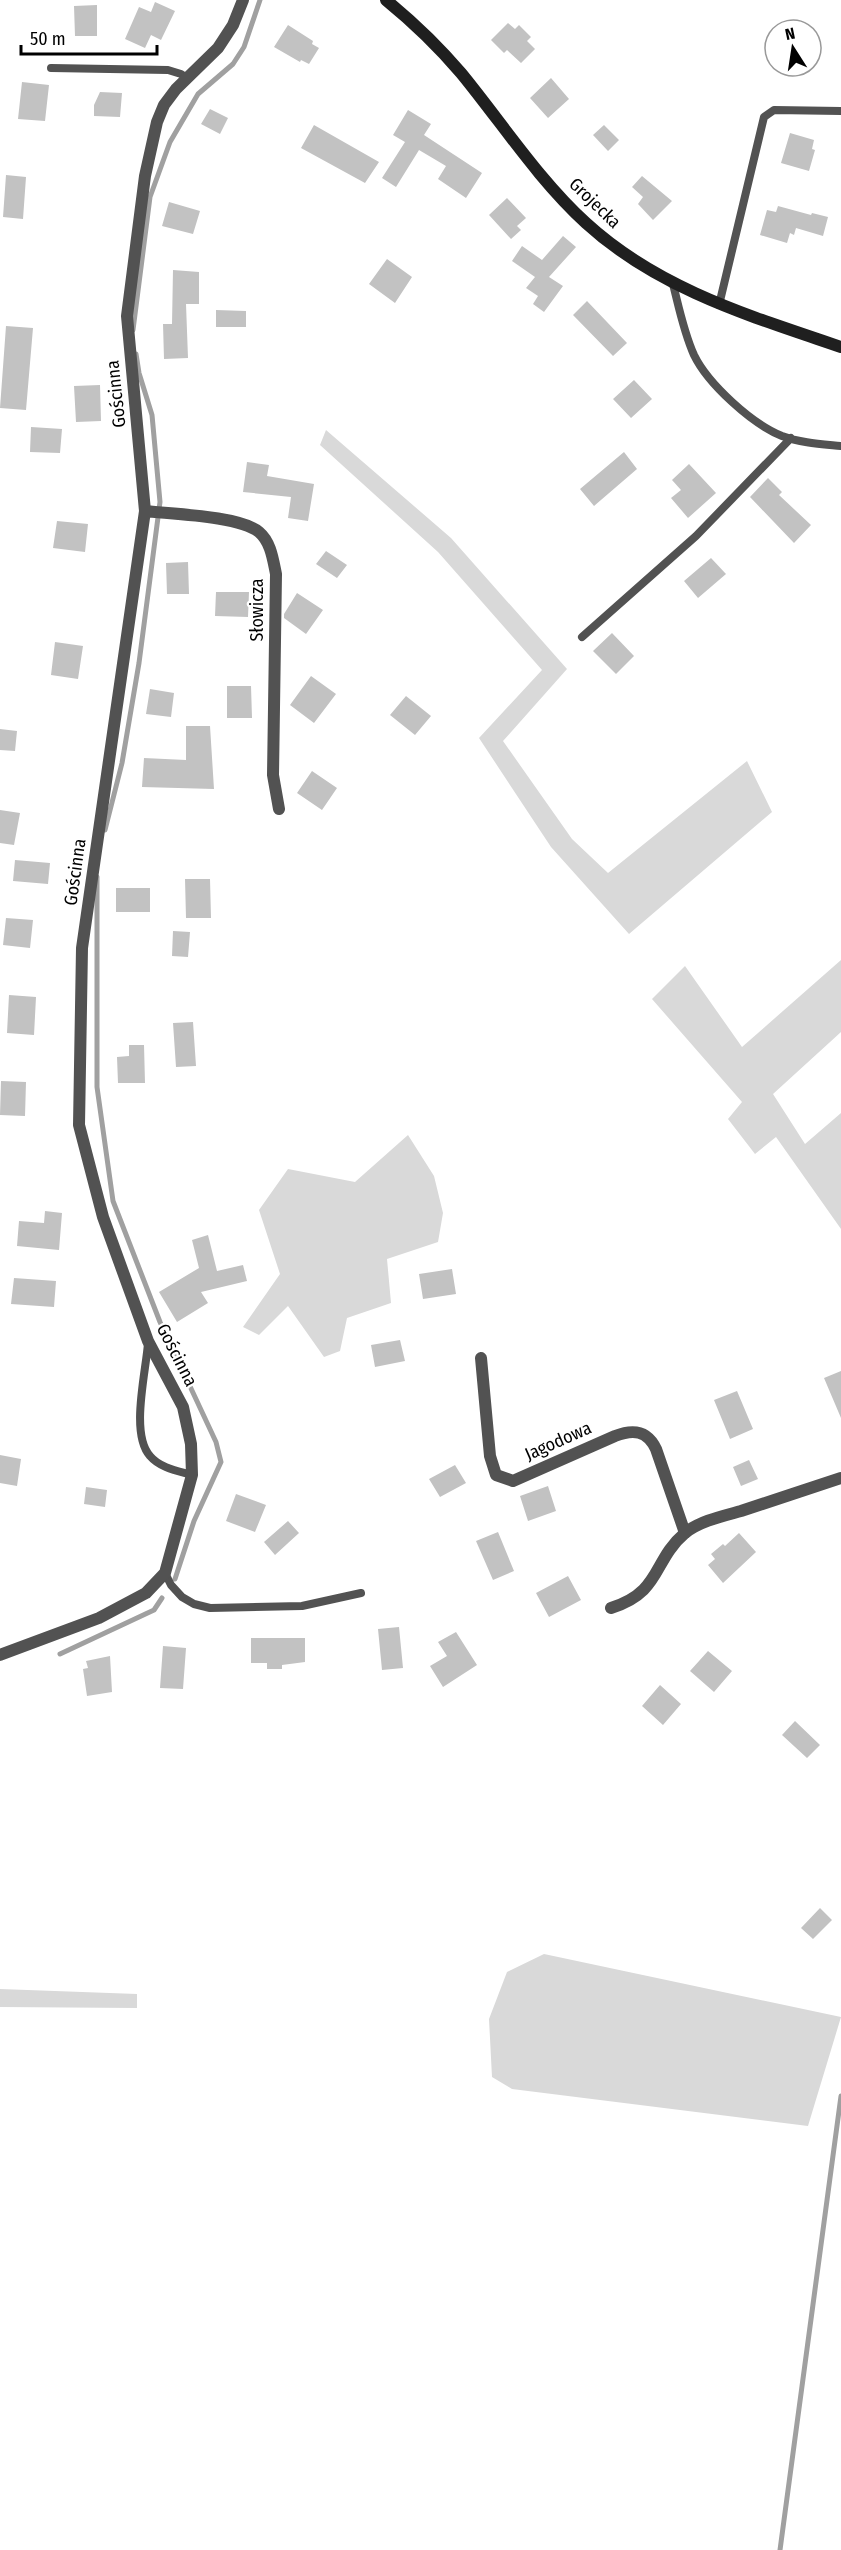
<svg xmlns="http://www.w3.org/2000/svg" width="841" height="2550" viewBox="0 0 841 2550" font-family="'Fira Sans Condensed',sans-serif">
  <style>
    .green { fill: #d9d9d9 }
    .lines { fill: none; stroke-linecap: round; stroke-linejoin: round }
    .stream { stroke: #a0a0a0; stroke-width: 5 }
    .building { fill: #c2c2c2 }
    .lane { stroke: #525252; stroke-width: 8 }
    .street { stroke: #525252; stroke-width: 12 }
    .secondary { stroke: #1f1f1f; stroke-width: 12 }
    .labels { text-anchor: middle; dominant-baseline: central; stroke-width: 4.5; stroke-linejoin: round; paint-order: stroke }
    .street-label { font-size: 18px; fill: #000; stroke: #fff }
  </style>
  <rect width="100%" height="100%" fill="#fff"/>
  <path class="green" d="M326,430L451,538L567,669L503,741L572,839L608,873L747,761L772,812L629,934L551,847L479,738L542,670L438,552L320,445Z
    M841,960V1032L773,1094L805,1144L841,1113V1229L776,1137L755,1154L728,1119L742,1102L652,999L685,966L742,1047Z
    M408,1135L434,1176L443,1213L438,1242L387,1259L391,1303L347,1318L340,1351L324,1357L288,1306L259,1335L243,1327L280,1274L259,1210L288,1169L355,1182Z
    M544,1954L841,2017L808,2126L512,2089L492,2077L489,2019L507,1972Z
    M0,1989L137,1994V2008L0,2007Z"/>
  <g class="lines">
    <path class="stream" d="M133,330L150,197L170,142L198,94L233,64L244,47L260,0
      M105,830L122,763L139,663L160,502L152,415L139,373L136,354
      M97,877V1087L113,1201L160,1322L216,1442L221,1462L194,1521L175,1579
      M60,1654L154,1610L162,1598
      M780,2550L841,2096"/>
  </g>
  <path class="building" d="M155,2L175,11L161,40L151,35L145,48L125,39L139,7L151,12Z
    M97,5V36H75L74,6Z
    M508,23L515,29L519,25L531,37L527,41L535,49L521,63L507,50L504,53L491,40Z
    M288,25L313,41L312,44L319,48L309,64L301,60L300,62L274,47Z
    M551,78L569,99L548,118L530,98Z
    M22,82L49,85L45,121L18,119Z
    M100,92L122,93L120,117L94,116V105Z
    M210,109L228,118L220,134L201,124Z
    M408,110L431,124L424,135L482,173L466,198L438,179L446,166L419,150L396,187L382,178L405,142L393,135Z
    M314,125L379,162L365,183L301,148Z
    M604,125L619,140L608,151L593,135Z
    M790,133L814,140L812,149L815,150L809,171L781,163Z
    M6,175L26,177L23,219L3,217Z
    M642,176L672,201L653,220L638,204L643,197L632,187Z
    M507,198L526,218L517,226L521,230L511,239L489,215Z
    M169,202L200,211L193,234L162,226Z
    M778,206L811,215L812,213L828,217L823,236L796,228L794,235L790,233L787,243L760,235L767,210L776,212Z
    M563,236L576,247L549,277L563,286L544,312L533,304L538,296L526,288L535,277L512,261L522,246L542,260Z
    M387,259L412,277L395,303L369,284Z
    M173,270L199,272V304H186L188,358L164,359L163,324H172Z
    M587,301L627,343L613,356L573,315Z
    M216,310L246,311V327H216Z
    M6,326L33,328L26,410L0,408Z
    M634,380L652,399L631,418L613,399Z
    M100,385L101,421L76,422L74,386Z
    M31,427L62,429L60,453L30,452Z
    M624,452L637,469L594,506L580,489Z
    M247,462L269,465L267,476L314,484L308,521L288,518L291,497L243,492Z
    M689,464L716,493L688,518L671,498L681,490L672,480Z
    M768,478L782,492L779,495L811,525L794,543L750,497Z
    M57,521L88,524L85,552L53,548Z
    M326,551L347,565L337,578L316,564Z
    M711,558L726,574L698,598L684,581Z
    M188,562L189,594H167L166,563Z
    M216,592H249L248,617L215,616Z
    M297,593L323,610L306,634L284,618V614Z
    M612,633L634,656L616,674L593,651Z
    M55,642L83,646L78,679L51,675Z
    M311,676L336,694L314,723L290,705Z
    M227,686H251L252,718H227Z
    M150,689L174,693L171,717L146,714Z
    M406,696L431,716L415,735L390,715Z
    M186,726H210L214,789L142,787L144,758L186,760Z
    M0,729L17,731L15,751L0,750Z
    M312,771L337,788L322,810L297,793Z
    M0,810L20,813L14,845L0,843Z
    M15,860L50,863L48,884L13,881Z
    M185,879H210L211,918H186Z
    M116,888H150V912H116Z
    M6,918L33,920L30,948L3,945Z
    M173,931L190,932L188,957L172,956Z
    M9,995L36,997L34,1035L7,1033Z
    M193,1022L196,1066L176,1067L173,1023Z
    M129,1045H144L145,1083H118L117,1057L129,1056Z
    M1,1081L26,1082L25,1116L0,1115Z
    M45,1211L62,1213L59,1250L17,1246L19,1221L44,1223Z
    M208,1235L217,1271L243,1265L247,1281L201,1292L208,1303L177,1322L159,1292L199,1268L192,1240Z
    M452,1269L456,1294L423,1299L419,1274Z
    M14,1278L56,1281L54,1307L11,1304Z
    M400,1340L405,1361L375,1367L371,1345Z
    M841,1371V1418L824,1378Z
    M737,1391L753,1429L730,1439L714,1400Z
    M0,1455L21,1459L17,1486L0,1483Z
    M749,1460L758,1479L741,1486L733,1467Z
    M455,1465L466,1483L440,1497L429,1479Z
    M548,1486L556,1511L528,1521L520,1496Z
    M86,1487L107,1490L105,1507L84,1504Z
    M236,1494L266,1505L255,1532L226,1521Z
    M288,1521L299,1533L275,1555L264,1542Z
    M498,1532L514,1571L493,1580L476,1541Z
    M739,1533L756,1552L723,1583L708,1565L715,1559L711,1554L723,1544L725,1546Z
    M568,1576L581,1600L549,1617L536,1593Z
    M399,1627L403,1668L382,1670L378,1629Z
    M456,1632L477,1665L443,1687L430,1666L447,1656L438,1642Z
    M251,1638H305V1662L282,1665V1669H267V1663H251Z
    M163,1646L186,1648L183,1689L160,1688Z
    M708,1651L732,1671L714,1692L690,1671Z
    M110,1656L112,1692L87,1696L83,1669L88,1668L86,1661Z
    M660,1685L681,1704L663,1725L642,1706Z
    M795,1721L820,1745L807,1758L782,1735Z
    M820,1908L832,1920L813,1939L801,1928Z"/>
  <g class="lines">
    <path class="lane" d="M51,68L168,70L181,74L187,78
      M673,284C679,308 684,333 694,355C708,384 752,424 782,436C801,443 821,444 841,446
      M719,305L764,117L774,110L841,111
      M582,637L696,536L791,438
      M148,1343C146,1372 130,1434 150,1456C160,1468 178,1471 192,1475
      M165,1573L171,1585L182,1597L194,1604L210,1608L302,1606L361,1593"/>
    <path class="street" d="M145,511C172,514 240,516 259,532C271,542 273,560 276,574L273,775L279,809
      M481,1358L490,1456L496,1475L513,1481L615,1436C633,1429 647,1430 656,1449L685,1533
      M611,1608C662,1592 652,1561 685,1533C700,1521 723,1516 741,1511C774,1500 808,1489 841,1478
      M0,1655L99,1618L146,1593L165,1573L192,1475L191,1444L183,1407L148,1341L103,1217L79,1125L82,948L145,511L127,316L145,176L157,122L164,105L176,89L218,48L233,25L243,0"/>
    <path class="secondary" d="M386,0C413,22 438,46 461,73C502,123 538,179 586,223C658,289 750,316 841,347"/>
  </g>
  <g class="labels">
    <g class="street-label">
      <text transform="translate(595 203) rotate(44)">Grojecka</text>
      <text transform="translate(116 394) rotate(-96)">Gościnna</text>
      <text transform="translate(257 610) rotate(-90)">Słowicza</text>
      <text transform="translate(75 872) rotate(-82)">Gościnna</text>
      <text transform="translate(177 1355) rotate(63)">Gościnna</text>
      <text transform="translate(558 1441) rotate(-24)">Jagodowa</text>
    </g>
  </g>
  <g transform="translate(793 48) rotate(348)"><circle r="28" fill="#ffffff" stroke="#999999" stroke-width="1.5"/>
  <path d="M0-4.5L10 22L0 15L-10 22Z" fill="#000000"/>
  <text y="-9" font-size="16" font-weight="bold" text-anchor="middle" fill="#000000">N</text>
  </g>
  <path d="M21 45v9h136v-9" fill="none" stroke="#000000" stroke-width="3"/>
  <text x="30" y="45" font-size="18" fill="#000000" stroke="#ffffff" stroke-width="4.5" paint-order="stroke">50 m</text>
</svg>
